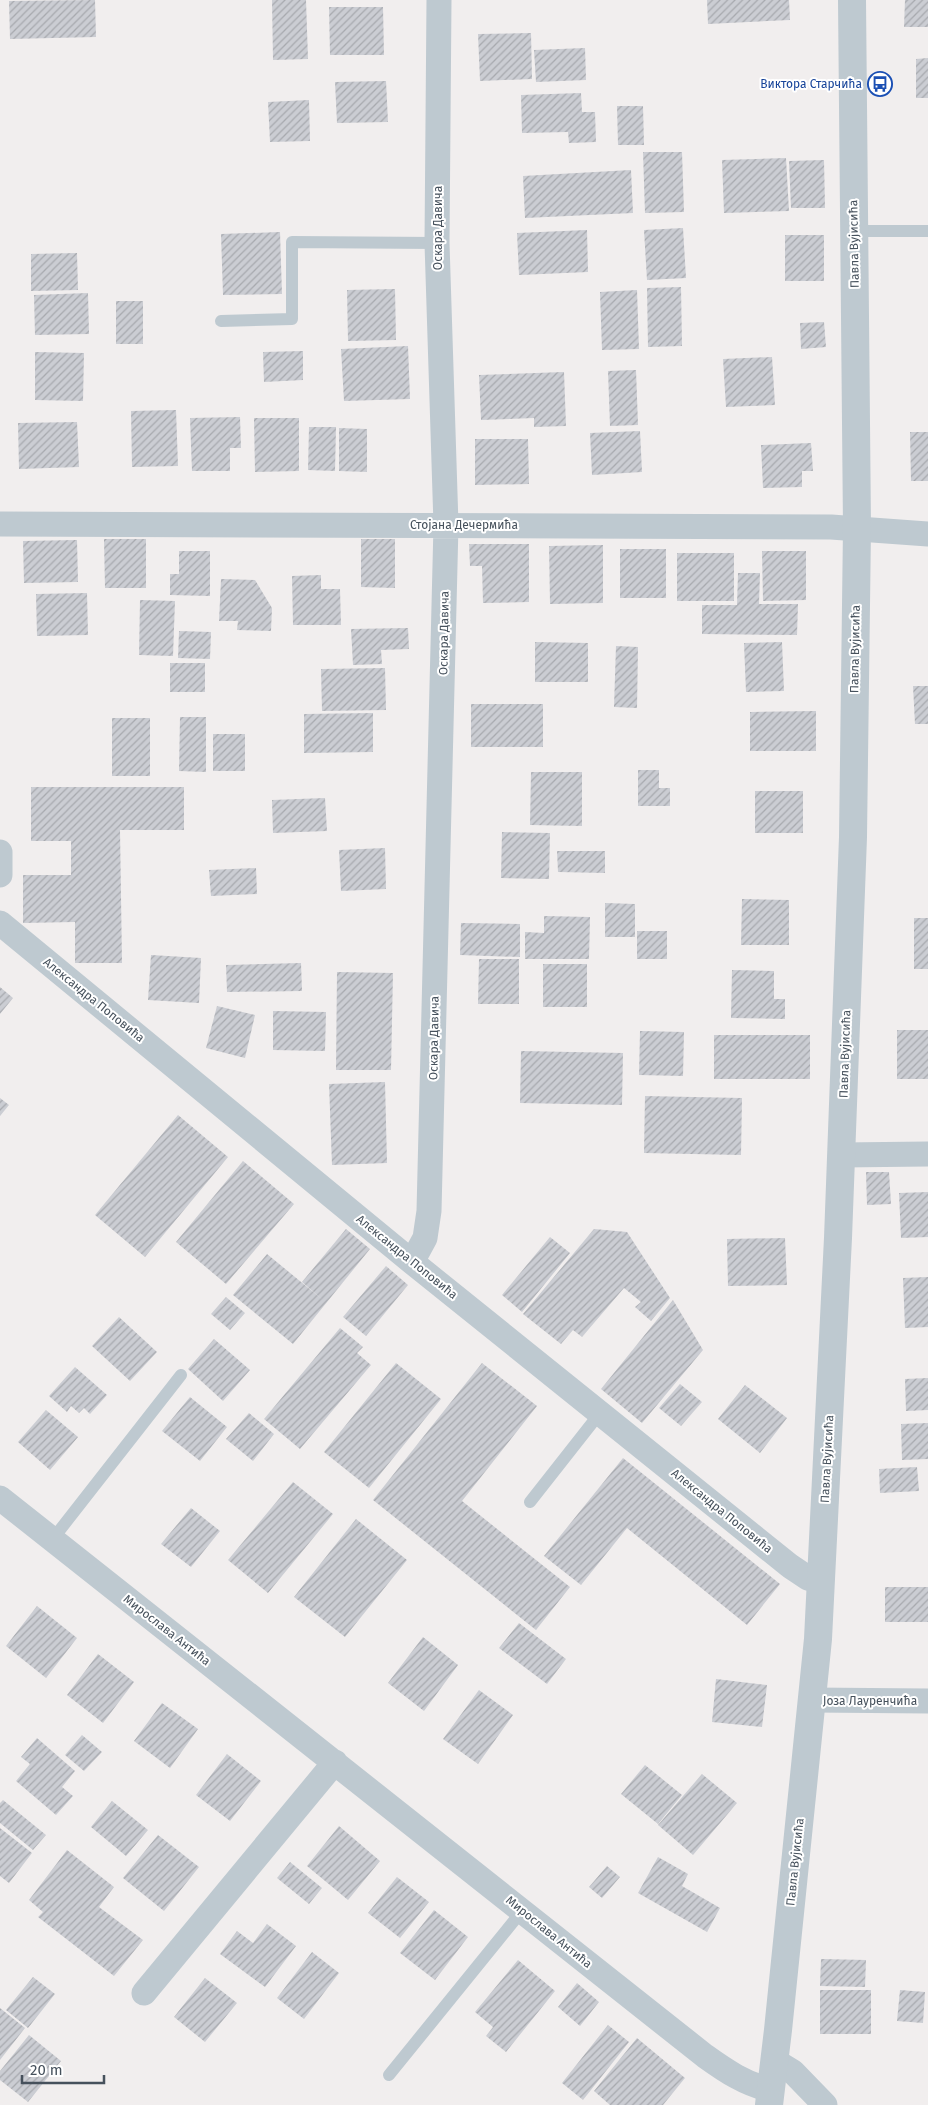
<svg xmlns="http://www.w3.org/2000/svg" width="928" height="2105" viewBox="0 0 928 2105" font-family="'Fira Sans',sans-serif">
  <style>
    .building { fill: url(#building-hatch) }
    .lines { fill: none; stroke-linecap: round; stroke-linejoin: round }
    .service { stroke: #bec9d0; stroke-width: 12 }
    .minor { stroke: #bec9d0; stroke-width: 25 }
    .tertiary { stroke: #bec9d0; stroke-width: 28 }
    .labels { text-anchor: middle; dominant-baseline: central; stroke-width: 4; stroke-linejoin: round; paint-order: stroke }
    .transit-label { font-size: 12px; fill: #164399; stroke: #fff; text-anchor: end }
    .street-label { font-size: 12px; fill: #46515c; stroke: #fff }
  </style>
  <defs>
    <pattern id="building-hatch" width="6" height="6" patternUnits="userSpaceOnUse" patternTransform="scale(1.25)"><rect width="6" height="6" fill="#cbcdd3"/><path d="M-1 1l2-2M0 6l6-6M5 7l2-2" fill="none" stroke="#a7a9ae"/></pattern>
  </defs>
  <rect width="100%" height="100%" fill="#f1eeee"/>
  <path class="building" d="M95,0L96,37L10,39L9,1Z
    M272,0H306L308,59L273,60Z
    M707,0H789L790,20L708,24Z
    M905,0H928V27H904Z
    M329,7H383L384,55H330Z
    M531,33L532,79L480,81L478,34Z
    M585,48L586,80L536,82L534,50Z
    M928,58V98H916V59Z
    M386,81L388,122L337,123L335,82Z
    M581,93L582,112H595L596,142L569,143L568,132L522,133L521,95Z
    M309,100L310,141L270,142L268,102Z
    M617,106H643L644,145H618Z
    M643,152H682L684,212L645,213Z
    M786,158L789,211L724,213L722,160Z
    M824,160L825,208H791L789,161Z
    M631,170L633,213L525,218L523,176Z
    M683,228L686,278L647,280L644,230Z
    M587,230L588,272L519,275L517,233Z
    M280,232L282,294L223,295L221,234Z
    M785,235H824V281H785Z
    M77,253L78,290L31,291V254Z
    M681,287L682,346L648,347L647,288Z
    M395,289L396,340L348,341L347,290Z
    M637,290L639,349L602,350L600,292Z
    M88,293L89,334L35,335L34,295Z
    M116,301H143V344H116Z
    M824,322L826,347L801,349L800,323Z
    M408,346L410,399L344,401L341,349Z
    M303,351V380L264,382L263,352Z
    M35,352L84,353L83,401L35,400Z
    M772,357L775,405L726,407L723,359Z
    M636,370L638,425L610,426L608,371Z
    M564,372L566,426L534,427V418L481,420L479,375Z
    M176,410L178,466L132,467L131,411Z
    M240,417L241,448H230V471H192L190,418Z
    M254,418H299V471L255,472Z
    M77,422L79,467L19,469L18,423Z
    M309,427H336L335,471L308,470Z
    M339,428L367,429V472L339,471Z
    M640,431L642,472L592,475L590,433Z
    M910,432H928V481H911Z
    M475,439H528L529,484L475,485Z
    M811,443L813,471H802V487L763,488L761,445Z
    M104,539H146V588H105Z
    M361,539H395V588L361,587Z
    M77,540L78,582L24,583L23,541Z
    M469,544H529V602L483,603L482,566H470Z
    M603,545V603L550,604L549,546Z
    M620,549H666V598H620Z
    M179,551H210V596L170,595V574H179Z
    M762,551H806V600L763,601Z
    M677,553H734V601H677Z
    M738,573H760L759,604H798L797,635L702,634V605H737Z
    M321,575V589H340L341,625H293L292,576Z
    M221,579L255,580L272,608L271,631L237,630L238,621H219Z
    M87,593L88,635L37,636L36,594Z
    M140,600L175,601L173,656L139,655Z
    M408,628L409,649L381,650L382,664L353,665L351,629Z
    M179,631L211,632L210,659L178,658Z
    M535,642L588,643V682H535Z
    M782,642L784,691L746,692L744,643Z
    M616,646L638,647L637,708L614,707Z
    M170,663H205V692H170Z
    M385,668L386,710L322,711L321,669Z
    M913,686H928V724H915Z
    M471,704H543V747H471Z
    M816,711V751H750V712Z
    M373,713V752L304,753V714Z
    M180,717H206V772L179,771Z
    M112,718H150V776H112Z
    M213,734H245V771H213Z
    M638,770H659V788H670V806H638Z
    M531,772H582V826L530,825Z
    M31,787H184V830H120L122,963H75V922L23,923V875H71V841H31Z
    M755,791H803V833H755Z
    M325,798L327,831L273,833L272,800Z
    M502,832L550,833L549,879L501,878Z
    M385,848L386,889L341,891L339,850Z
    M557,851H605V873L558,872Z
    M256,868L257,894L211,896L209,870Z
    M742,899L789,900V945H741Z
    M605,903L635,904V937H605Z
    M544,916L590,917L589,959H525V932L544,933Z
    M914,918H928V969H914Z
    M461,923L520,924V957L460,955Z
    M637,931H667V959H637Z
    M151,955L201,958L199,1003L148,1000Z
    M479,959H519V1004H478Z
    M301,963L302,991L227,992L226,965Z
    M543,964H587V1007H543Z
    M732,970L774,971V999H785V1019L731,1018Z
    M337,972L393,973L391,1070H336Z
    M0,987L13,998L0,1014Z
    M217,1006L255,1015L245,1058L206,1048Z
    M273,1011L326,1012L325,1051L273,1050Z
    M897,1030H928V1079H897Z
    M640,1031L684,1032L683,1076L639,1075Z
    M714,1035H810V1079H714Z
    M521,1051L623,1053L622,1105L520,1103Z
    M385,1082L387,1163L332,1165L329,1084Z
    M645,1096L742,1098L741,1155L644,1153Z
    M0,1098L9,1105L0,1116Z
    M178,1115L228,1157L145,1257L95,1215Z
    M243,1161L294,1204L226,1284L176,1242Z
    M866,1172H889L891,1204L867,1205Z
    M928,1192V1237L901,1238L899,1193Z
    M346,1229L370,1249L293,1344L233,1295L267,1254L323,1300L302,1282Z
    M594,1229L627,1232L670,1298L651,1321L635,1307L641,1302L624,1288L582,1337L573,1330L561,1344L523,1314Z
    M550,1237L570,1253L522,1312L502,1295Z
    M785,1238L787,1285L728,1286L727,1239Z
    M386,1266L408,1285L366,1336L343,1317Z
    M928,1277V1327L905,1328L903,1278Z
    M226,1297L245,1313L230,1330L211,1314Z
    M673,1300L703,1350L642,1423L601,1389Z
    M119,1317L157,1352L130,1381L92,1346Z
    M340,1328L363,1347L357,1353L371,1365L300,1449L264,1419Z
    M214,1339L250,1370L223,1401L188,1369Z
    M396,1363L441,1399L369,1488L324,1452Z
    M482,1363L537,1406L462,1501L570,1587L536,1630L373,1500Z
    M75,1367L107,1395L90,1414L84,1408L79,1413L71,1406L67,1412L49,1396Z
    M928,1378V1410L906,1411L905,1379Z
    M680,1384L702,1402L681,1426L659,1408Z
    M745,1385L787,1418L760,1453L718,1419Z
    M190,1397L227,1427L200,1461L162,1431Z
    M46,1410L78,1437L50,1470L18,1442Z
    M249,1413L274,1434L253,1461L226,1439Z
    M928,1423V1459L902,1460L901,1424Z
    M623,1458L780,1584L747,1625L627,1528L581,1585L544,1556Z
    M917,1467L919,1491L880,1493L879,1469Z
    M293,1482L333,1514L268,1593L228,1560Z
    M191,1508L220,1531L191,1567L161,1544Z
    M356,1519L407,1560L345,1637L294,1597Z
    M885,1587H928V1622H885Z
    M37,1606L77,1638L46,1678L6,1646Z
    M519,1623L566,1659L547,1684L499,1648Z
    M423,1637L458,1665L424,1711L388,1683Z
    M98,1654L134,1682L103,1723L67,1695Z
    M716,1679L767,1685L762,1727L712,1722Z
    M479,1690L513,1715L478,1764L443,1739Z
    M162,1703L198,1729L170,1768L134,1741Z
    M82,1735L102,1752L84,1771L65,1755Z
    M37,1738L75,1771L62,1787L73,1796L56,1815L16,1781L30,1764L21,1757Z
    M227,1754L261,1781L230,1821L196,1795Z
    M645,1765L682,1795L658,1824L621,1794Z
    M702,1774L737,1803L693,1855L658,1825Z
    M3,1800L46,1835L33,1850L0,1823V1803Z
    M112,1801L148,1830L126,1856L91,1827Z
    M339,1826L380,1861L348,1900L307,1866Z
    M0,1828L32,1853L9,1883L0,1876Z
    M158,1835L199,1867L164,1911L123,1878Z
    M67,1850L114,1887L99,1907L143,1940L114,1976L38,1917L43,1912L29,1900Z
    M658,1857L688,1874L682,1886L720,1908L707,1932L638,1893Z
    M290,1862L322,1888L309,1904L277,1878Z
    M607,1866L620,1877L602,1898L589,1887Z
    M397,1877L429,1902L400,1938L368,1913Z
    M434,1910L468,1937L435,1980L400,1953Z
    M267,1924L296,1946L265,1987L220,1954L237,1931L253,1943Z
    M312,1952L339,1973L304,2019L277,1998Z
    M821,1959L866,1960L865,1987L820,1986Z
    M518,1960L555,1991L506,2052L486,2036L493,2027L475,2012Z
    M33,1977L55,1994L28,2028L6,2010Z
    M205,1978L237,2003L205,2042L174,2017Z
    M577,1983L599,2002L580,2026L558,2007Z
    M820,1990H871V2034H820Z
    M900,1990L925,1992L923,2023L897,2021Z
    M0,2008L25,2028L0,2060Z
    M608,2025L629,2042L583,2100L562,2083Z
    M29,2035L61,2061L28,2102L0,2080V2071Z
    M637,2038L685,2078L663,2105H610L594,2091Z"/>
  <g class="lines">
    <path class="service" d="M854,231H928
      M221,321L292,319V242L437,243
      M530,1502L600,1413
      M52,1540L181,1375
      M389,2075L522,1911"/>
    <path class="minor" d="M0,524L831,527L928,534
      M0,852V875
      M0,923L412,1262L790,1566L808,1578L820,1581
      M841,1155L928,1154
      M412,1262L425,1238L429,1211L446,525L437,243L439,0
      M0,1498L705,2056C726,2071 745,2084 771,2090
      M812,1700L928,1701
      M144,1993L335,1762
      M775,2061L793,2072L825,2105"/>
    <path class="tertiary" d="M769,2105L778,2030L818,1639L838,1238L853,837L857,528L852,0"/>
  </g>
  <defs>
    <symbol id="bus-ring" viewBox="-11 -11 22 22"><circle r="9.5" fill="#fff" stroke="#1a4fb4" stroke-width="1.5"/><path d="M-5-6H5V4H4V6H2V4H-2V6H-4V4H-5ZM-3.5-4V0h7V-4ZM-3.5 1.2v1.5H-2V1.2ZM2 1.2v1.5H3.5V1.2Z" fill="#1a4fb4"/></symbol>
  </defs>
  <g fill-rule="evenodd">
    <use href="#bus-ring" x="866" y="70" width="28" height="28"/>
  </g>
  <g class="labels">
    <g class="transit-label">
      <text x="862" y="84">Виктора Старчића</text>
    </g>
    <g class="street-label">
      <text transform="translate(438 228) rotate(-90)">Оскара Давича</text>
      <text transform="translate(854 244) rotate(-91)">Павла Вујисића</text>
      <text x="464" y="525">Стојана Дечермића</text>
      <text transform="translate(444 633) rotate(-89)">Оскара Давича</text>
      <text transform="translate(855 649) rotate(-89)">Павла Вујисића</text>
      <text transform="translate(94 1000) rotate(39)">Александра Поповића</text>
      <text transform="translate(434 1038) rotate(-89)">Оскара Давича</text>
      <text transform="translate(845 1054) rotate(-88)">Павла Вујисића</text>
      <text transform="translate(407 1257) rotate(39)">Александра Поповића</text>
      <text transform="translate(827 1459) rotate(-87)">Павла Вујисића</text>
      <text transform="translate(722 1511) rotate(39)">Александра Поповића</text>
      <text transform="translate(167 1630) rotate(38)">Мирослава Антића</text>
      <text x="870" y="1701">Јоза Лауренчића</text>
      <text transform="translate(795 1862) rotate(-84)">Павла Вујисића</text>
      <text transform="translate(549 1932) rotate(39)">Мирослава Антића</text>
    </g>
  </g>
  <path d="M22 2075v8h82v-8" fill="none" stroke="#46515c" stroke-width="2.5"/>
  <text x="30" y="2075" font-size="15" fill="#46515c" stroke="#ffffff" stroke-width="4" paint-order="stroke">20 m</text>
</svg>
